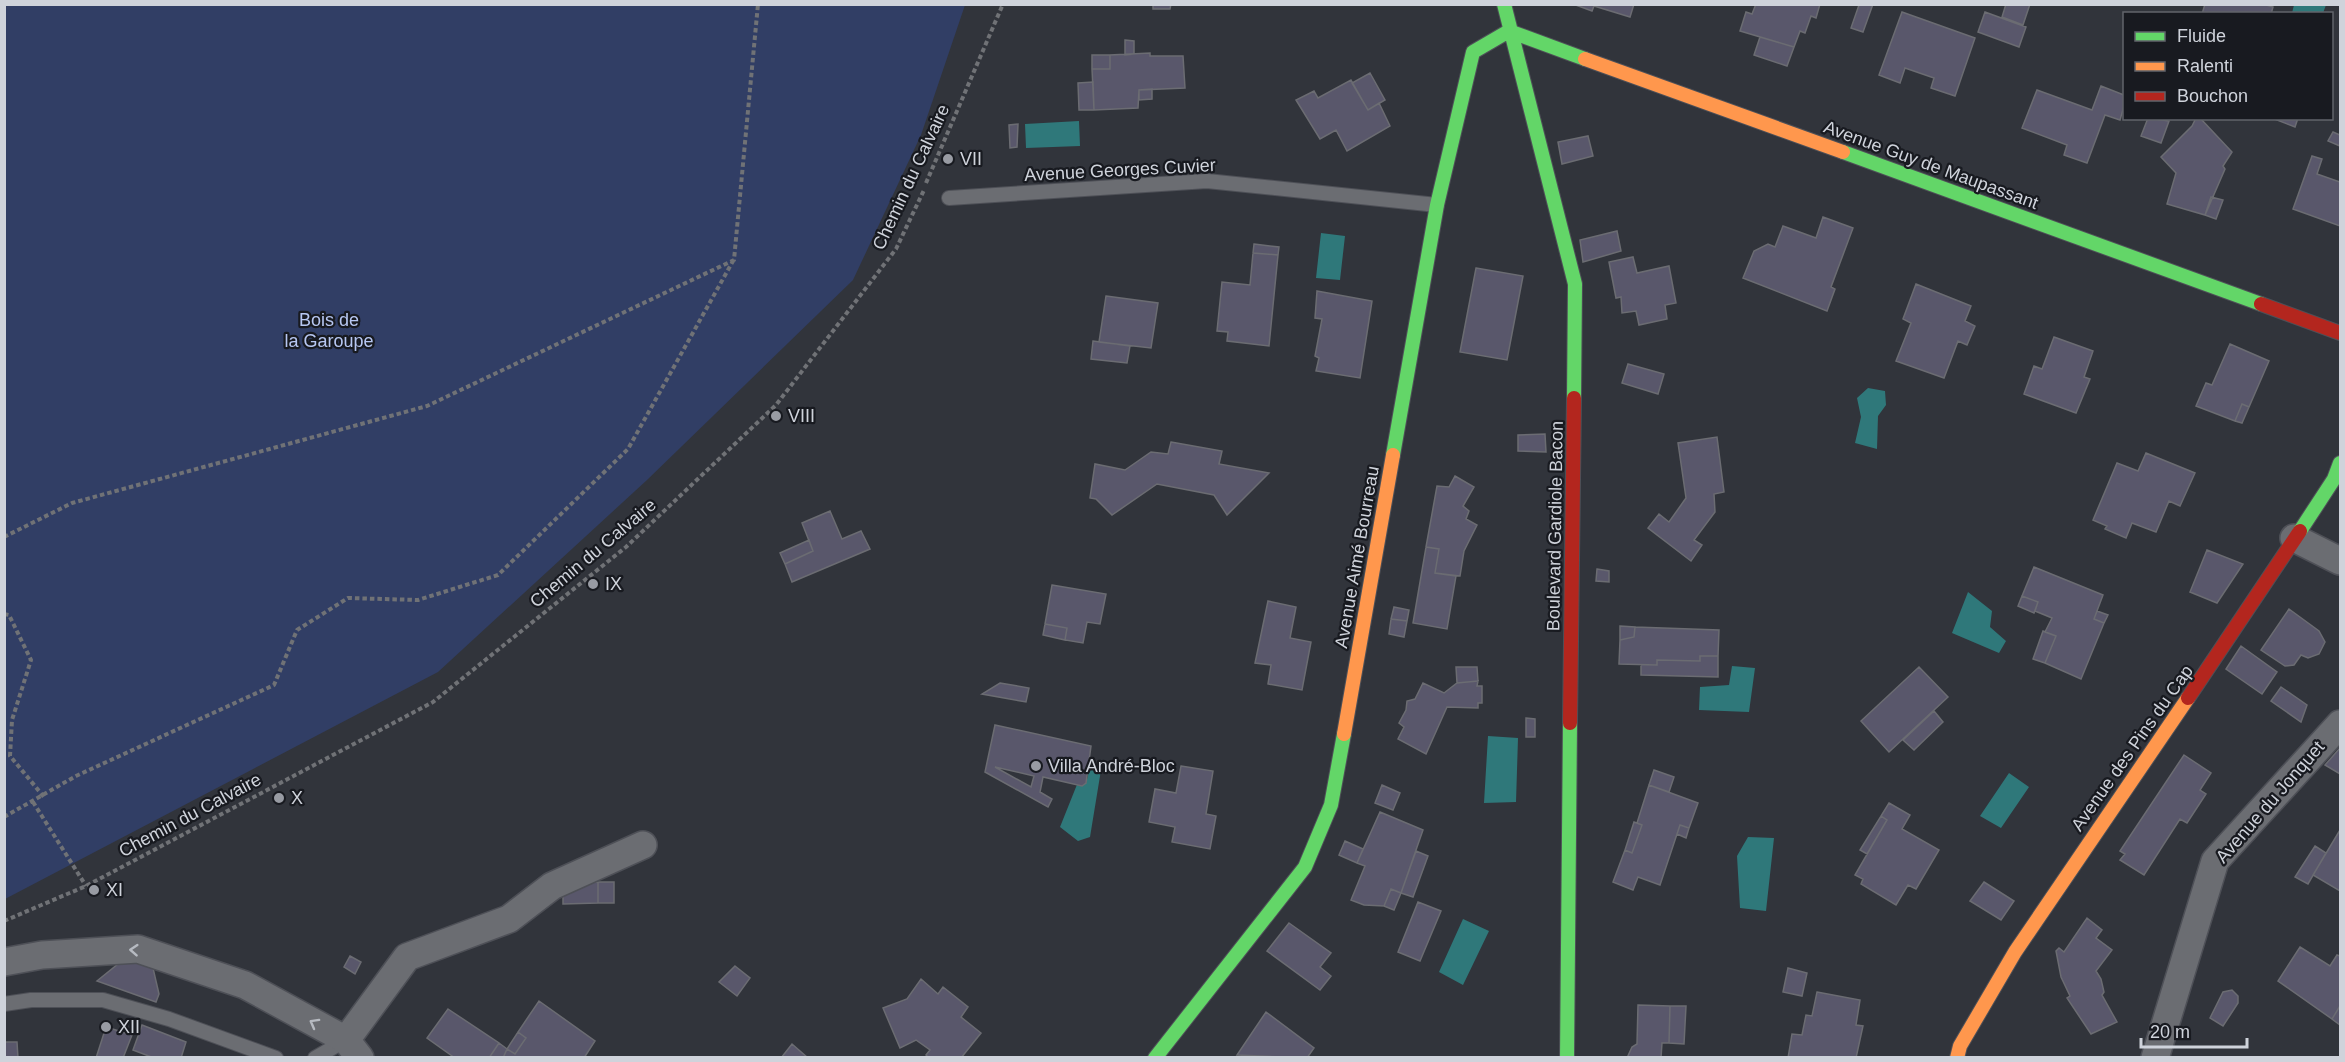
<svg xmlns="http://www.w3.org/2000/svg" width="2345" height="1062" viewBox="0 0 2345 1062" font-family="Helvetica,sans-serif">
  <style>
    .green { fill: #313e65 }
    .water { fill: #2f787a }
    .building { fill: #59576b; stroke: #6b6c72; stroke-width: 1.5; fill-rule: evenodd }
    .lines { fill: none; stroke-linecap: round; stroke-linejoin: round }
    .lane-casing { stroke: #4e5057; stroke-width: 16 }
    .street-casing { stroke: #4e5057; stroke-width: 30 }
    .fast-casing { stroke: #4e5057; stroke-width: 16 }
    .slow-casing { stroke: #4e5057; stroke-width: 16 }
    .jam-casing { stroke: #4e5057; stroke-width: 16 }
    .path { stroke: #707276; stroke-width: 4; stroke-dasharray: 4.5 3; stroke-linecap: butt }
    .lane { stroke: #6b6d72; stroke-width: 14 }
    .street { stroke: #6b6d72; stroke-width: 27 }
    .fast { stroke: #63d668; stroke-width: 14 }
    .slow { stroke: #ff974d; stroke-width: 14 }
    .jam { stroke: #b3261e; stroke-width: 14 }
    .oneway { stroke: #b6bac1 }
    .poi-dot { fill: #989ba3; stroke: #181a20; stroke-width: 2 }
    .labels { text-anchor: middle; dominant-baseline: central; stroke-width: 4.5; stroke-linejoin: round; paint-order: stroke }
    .poi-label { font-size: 18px; fill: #cfd3db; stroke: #181a20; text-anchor: start }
    .street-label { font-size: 18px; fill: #cfd3db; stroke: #181a20 }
    .park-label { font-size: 18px; fill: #b7c7f2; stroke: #181a20 }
  </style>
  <rect width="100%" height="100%" fill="#31343b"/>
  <path class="green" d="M5,4H965V5L921,135L853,280L647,480L438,672L5,899Z"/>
  <path class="water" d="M2294,5V4L2326,5L2323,13H2292Z
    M1079,121L1080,146L1026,148L1025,124Z
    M1321,233L1345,236L1340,280L1316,278Z
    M1868,388L1885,391L1886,405L1878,416L1877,449L1855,443L1861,417L1857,398Z
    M1968,592L1992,611L1990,627L2006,641L1999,653L1952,633Z
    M1732,666L1755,668L1749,712L1699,710L1700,687L1729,685Z
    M1488,736L1518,738L1516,802L1484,803Z
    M1090,768L1101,770L1090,837L1078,841L1060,827L1078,782L1086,783Z
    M2009,773L2029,787L2001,828L1980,816Z
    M1748,837L1774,838L1766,911L1740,908L1737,856Z
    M1463,919L1489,931L1463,985L1439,972Z"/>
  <path class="building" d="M1153,4H1171L1170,9H1153Z
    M1573,4H1634L1630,17L1594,6L1592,11Z
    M1756,4H1820L1816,18L1811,16L1805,33L1800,31L1794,47L1740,31L1746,12L1752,14Z
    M1857,4H1873L1863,32L1851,28L1859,5Z
    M2006,4H2030L2023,25L2002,17Z
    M2205,4H2263L2273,7L2271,14H2202Z
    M1902,12L1975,38L1955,96L1931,88L1934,78L1905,68L1900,83L1879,75Z
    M1985,12L2026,27L2019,47L1978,32Z
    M1760,37L1794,47L1787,66L1754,55Z
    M1125,40L1134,41V54L1125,55Z
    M1150,53V56H1183L1185,88L1139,90L1138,108L1094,110L1092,69H1110V55Z
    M1092,55H1110V69H1092Z
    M1370,73L1385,100L1368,110L1352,83Z
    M1351,80L1368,110L1379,103L1390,126L1347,151L1336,130L1320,139L1296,100L1314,91L1318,98Z
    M1093,82L1094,110H1079L1078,83Z
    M2101,86L2124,95V106L2120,120L2105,115L2087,163L2064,155L2067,145L2022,128L2037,90L2092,110Z
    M1152,89V99L1139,100V90Z
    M2148,118L2169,121L2161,143L2141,136Z
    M2196,118H2200L2232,152L2223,166L2225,169L2205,215L2167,204L2176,173L2161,157L2192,126Z
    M2272,118H2298L2295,127Z
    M1018,124L1017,147L1010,148L1009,125Z
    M2333,132L2340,135V146L2328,141Z
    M1588,136L1593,156L1562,164L1558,142Z
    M2312,156L2322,159L2317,174L2340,182V226L2293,209Z
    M2211,197L2223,200L2216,219L2205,215Z
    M1823,217L1853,228L1831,287L1835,289L1827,311L1743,278L1754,251L1768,244L1775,247L1783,226L1816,238Z
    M1617,231L1621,251L1583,262L1580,240Z
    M1254,244L1279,247L1278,255L1253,253Z
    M1253,253L1278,255L1269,346L1227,341L1228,332L1217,331L1222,282L1250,285Z
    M1633,257L1637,273L1669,266L1676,303L1665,305L1667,319L1639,325L1636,311L1622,313L1621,297L1616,298L1609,262Z
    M1476,268L1523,276L1507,360L1460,352Z
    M1916,284L1971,306L1965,321L1975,326L1967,345L1958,341L1944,378L1896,361L1911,323L1903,319Z
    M1317,291L1372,301L1360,378L1316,371L1319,358L1315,356L1322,319L1315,318Z
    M1106,296L1158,303L1151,348L1099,342Z
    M2054,337L2093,351L2084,377L2090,379L2076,413L2024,394L2034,366L2042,369Z
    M1093,341L1130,346L1127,363L1091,359Z
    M2230,344L2269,361L2249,407L2242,404L2235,421L2196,406L2206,383L2212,385Z
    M1628,364L1664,374L1658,394L1622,383Z
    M2242,404L2249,407L2242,423L2235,421Z
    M1545,434L1546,452L1518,451V435Z
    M1717,437L1724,492L1714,494L1715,512L1694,540L1702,545L1691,561L1648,528L1659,514L1669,522L1686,498L1678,443Z
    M1171,442L1222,451L1219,464L1269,473L1227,515L1214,495L1157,484L1112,515L1096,499L1090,498L1095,464L1125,470L1151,452L1168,454Z
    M2146,453L2195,473L2180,506L2169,501L2156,532L2132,523L2126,538L2105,529L2107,526L2093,520L2117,463L2138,471Z
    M1455,476L1474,487L1463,506L1469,511L1466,519L1477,525L1464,551L1460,576L1435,573L1439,549L1426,547L1437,486L1449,487Z
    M830,511L842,539L861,531L870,549L792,582L785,564L813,551L802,523Z
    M809,540L813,551L785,564L780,553Z
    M1426,547L1439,549L1435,573L1456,576L1447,629L1413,623Z
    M2207,550L2243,564L2217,603L2190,592Z
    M2034,567L2103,595L2094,619L2104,623L2081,679L2045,663L2056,636L2045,632L2052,618L2035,611L2038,602L2022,596Z
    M1597,569L1609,571V582L1596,581Z
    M1052,585L1106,594L1100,624L1087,622L1083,643L1065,640L1067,628L1045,624Z
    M2022,596L2038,602L2034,613L2018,606Z
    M1268,601L1296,607L1290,638L1311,642L1302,690L1268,684L1271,665L1255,663Z
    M1394,607L1409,610L1407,621L1391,619Z
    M2289,609L2319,631L2325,642L2319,654L2308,658L2301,655L2294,665L2285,666L2261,650Z
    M2097,611L2108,615L2104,623L2094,619Z
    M1391,619L1407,621L1404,637L1389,634Z
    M1045,624L1067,628L1065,640L1043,635Z
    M1620,626L1635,627L1634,637L1620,640Z
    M1635,627L1719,630L1718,656H1700V661L1657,660V665L1619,664L1620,640L1634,637Z
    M2043,631L2056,636L2045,663L2033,659Z
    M2241,646L2277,672L2262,694L2226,669Z
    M1700,656H1718V677L1641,675V665H1657V660L1700,661Z
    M1456,667H1477L1478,681L1457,683Z
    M1919,667L1948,697L1889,752L1861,721Z
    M1478,681L1477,686H1482V703H1478V708L1447,707L1426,754L1398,739L1404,727L1399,723L1406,710L1407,701L1415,699L1423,683L1444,693L1457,683Z
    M1000,683L1029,688L1026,702L982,694Z
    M2281,687L2307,705L2301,722L2271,701Z
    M1934,711L1943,722L1914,750L1903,740Z
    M1526,718L1535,719V737H1526Z
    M995,725L1091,746L1086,783L1082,786L1043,777L1040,792L1052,799L1048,807L985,772ZM995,767L1034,776L1031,787Z
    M2340,748V774L2325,765Z
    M2184,755L2211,773L2200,790L2206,794L2187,823L2180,819L2144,875L2120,860L2125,854L2120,851Z
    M1181,766L1213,771L1206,814L1216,816L1210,849L1172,842L1175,827L1149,822L1155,789L1176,793Z
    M1654,770L1674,777L1669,792L1649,785Z
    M1382,785L1400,793L1393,810L1375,803Z
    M1649,785L1698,803L1689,828L1680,825L1660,885L1638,877L1633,890L1613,882L1625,850L1632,853L1642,825L1637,823Z
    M1889,803L1910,815L1902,829L1939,850L1916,889L1908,885L1896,905L1861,884L1863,879L1855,875L1887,820L1881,816Z
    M1380,812L1423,830L1401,893L1391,889L1384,906L1364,905L1351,900L1365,866L1357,863Z
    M1881,816L1887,820L1867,854L1860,850Z
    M1634,822L1642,825L1632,853L1625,850Z
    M1680,825L1689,828L1686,838L1677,834Z
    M2340,830V891L2313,875Z
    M1345,841L1363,849L1357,863L1339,855Z
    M2315,846L2326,853L2308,884L2295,877Z
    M1416,851L1428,856L1413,897L1401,893Z
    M598,882V903L563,904V884Z
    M598,882H614V903H598Z
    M1984,882L2014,901L2001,920L1970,901Z
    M1391,889L1401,893L1394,910L1384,906Z
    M1418,902L1441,911L1420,961L1398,952Z
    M2087,918L2102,930L2096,938L2112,950L2096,971L2101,979L2104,992L2102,995L2117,1022L2091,1034L2067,998L2070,996L2061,977L2056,951L2059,948L2064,952Z
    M1289,923L1331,953L1320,967L1331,976L1320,990L1267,951Z
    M2300,947L2330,966L2337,955L2340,956V1006L2332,1019L2278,981Z
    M350,956L361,962L355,974L344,967Z
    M133,962L153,968L159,994L156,1002L97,981L118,964Z
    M735,966L750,978L737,996L719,982Z
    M1788,968L1807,973L1802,996L1783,992Z
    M921,979L938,994L943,987L968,1007L961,1017L981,1033L961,1058H929L926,1055L930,1050L916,1040L900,1048L883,1008L907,999Z
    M2232,990L2238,996V1003L2223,1026L2210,1018L2223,992Z
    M1817,992L1860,1000L1856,1025L1863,1026L1856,1058H1788L1792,1034L1802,1035L1806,1015L1812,1016Z
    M539,1001L595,1041L584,1058H503L507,1049L515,1054L526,1038L518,1032Z
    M1638,1005L1670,1006L1669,1043H1662L1661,1058H1627L1632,1047L1637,1044Z
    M1670,1006H1686L1684,1044L1669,1043Z
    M2340,1006V1025L2332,1019Z
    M448,1009L499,1043L489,1058H455L427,1038Z
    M1266,1012L1314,1048L1307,1058L1237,1055Z
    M142,1025L186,1042L181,1058H154L133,1050Z
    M106,1027L132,1035L123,1058H96Z
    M518,1032L526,1038L515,1054L507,1049Z
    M4,1042H17L18,1058H4Z
    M499,1043L507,1049L503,1058H489Z
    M792,1044L808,1058H781Z"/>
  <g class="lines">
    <defs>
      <path id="lane" d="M949,198L1207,181L1437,205
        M4,1004L31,1000H103L169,1019L276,1058
        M315,1058L346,1040"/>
      <path id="street" d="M2294,538L2340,561
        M4,962L42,955L138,949L245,985L346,1040L360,1058
        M346,1040L407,957L509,919L552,886L643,845
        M2155,1058L2215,861L2340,724"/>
      <path id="fast" d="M1504,4L1575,284L1574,398
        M1843,152L2261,304
        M1393,455L1437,205L1473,52L1509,31L1585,59
        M2300,531L2334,479L2340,463
        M1155,1058L1305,867L1331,805L1344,734
        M1567,1058L1570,723"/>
      <path id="slow" d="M1585,59L1843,152
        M1344,734L1393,455
        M1957,1058L1960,1046L2015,952L2188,698"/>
      <path id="jam" d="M2261,304L2340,333
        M2188,698L2300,531
        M1570,723L1574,398"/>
    </defs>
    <use href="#lane" class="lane-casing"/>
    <use href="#street" class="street-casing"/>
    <use href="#fast" class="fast-casing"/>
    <use href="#slow" class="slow-casing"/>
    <use href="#jam" class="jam-casing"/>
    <path class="path" d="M926,183L1003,4
      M4,537L72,503L427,406L734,260L758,4
      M4,614L9,615L31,660L12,720L10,756L44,797
      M33,802L86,886
      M4,817L76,776L274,685L297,630L348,598L418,600L498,575L628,449L733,261
      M4,921L86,886L433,702L626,547L776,405L896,249L924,190"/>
    <use href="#lane" class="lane"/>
    <use href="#street" class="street"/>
    <use href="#fast" class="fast"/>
    <use href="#slow" class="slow"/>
    <use href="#jam" class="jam"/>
  </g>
  <defs><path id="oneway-chevron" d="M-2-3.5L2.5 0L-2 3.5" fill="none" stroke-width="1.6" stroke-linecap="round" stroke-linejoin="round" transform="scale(1.5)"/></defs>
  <g class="oneway">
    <use href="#oneway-chevron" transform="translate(134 950) rotate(-176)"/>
    <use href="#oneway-chevron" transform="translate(314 1023) rotate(-151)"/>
  </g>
  <g class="poi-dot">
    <circle cx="948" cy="159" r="6"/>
    <circle cx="776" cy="416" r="6"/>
    <circle cx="593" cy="584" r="6"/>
    <circle cx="1036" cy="766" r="6"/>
    <circle cx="279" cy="798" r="6"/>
    <circle cx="94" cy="890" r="6"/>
    <circle cx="106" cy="1027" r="6"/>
  </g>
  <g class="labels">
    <g class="poi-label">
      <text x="960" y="159">VII</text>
      <text x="788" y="416">VIII</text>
      <text x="605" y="584">IX</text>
      <text x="1048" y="766">Villa André-Bloc</text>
      <text x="291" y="798">X</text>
      <text x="106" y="890">XI</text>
      <text x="118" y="1027">XII</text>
    </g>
    <g class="street-label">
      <text transform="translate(1931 165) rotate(20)">Avenue Guy de Maupassant</text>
      <text transform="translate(1120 170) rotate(-3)">Avenue Georges Cuvier</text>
      <text transform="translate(911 177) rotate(-65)">Chemin du Calvaire</text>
      <text transform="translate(1555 526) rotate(-89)">Boulevard Gardiole Bacon</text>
      <text transform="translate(593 553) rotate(-40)">Chemin du Calvaire</text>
      <text transform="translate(1357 557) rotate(-80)">Avenue Aimé Bourreau</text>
      <text transform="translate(2132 748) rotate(-55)">Avenue des Pins du Cap</text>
      <text transform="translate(2270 802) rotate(-49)">Avenue du Jonquet</text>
      <text transform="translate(190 815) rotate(-28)">Chemin du Calvaire</text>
    </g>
    <g class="park-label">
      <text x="329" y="320">Bois de<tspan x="329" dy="21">la Garoupe</tspan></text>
    </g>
  </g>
  <rect width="2345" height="1062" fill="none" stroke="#cfd3db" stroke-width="12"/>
  <rect x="2123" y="12" width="210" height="108" fill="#181a20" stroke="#61646b" stroke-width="1.5"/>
  <rect x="2135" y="32" width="30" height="9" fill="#63d668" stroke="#61646b" stroke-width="1.5"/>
  <text x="2177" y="42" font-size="18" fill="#cfd3db">Fluide</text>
  <rect x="2135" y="62" width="30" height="9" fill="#ff974d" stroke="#61646b" stroke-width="1.5"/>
  <text x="2177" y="72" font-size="18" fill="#cfd3db">Ralenti</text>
  <rect x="2135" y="92" width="30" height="9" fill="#b3261e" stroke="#61646b" stroke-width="1.5"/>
  <text x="2177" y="102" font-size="18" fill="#cfd3db">Bouchon</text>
  <path d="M2141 1038v9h106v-9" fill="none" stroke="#cfd3db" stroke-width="3"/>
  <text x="2150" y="1038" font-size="18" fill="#cfd3db" stroke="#181a20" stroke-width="4.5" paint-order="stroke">20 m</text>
</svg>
